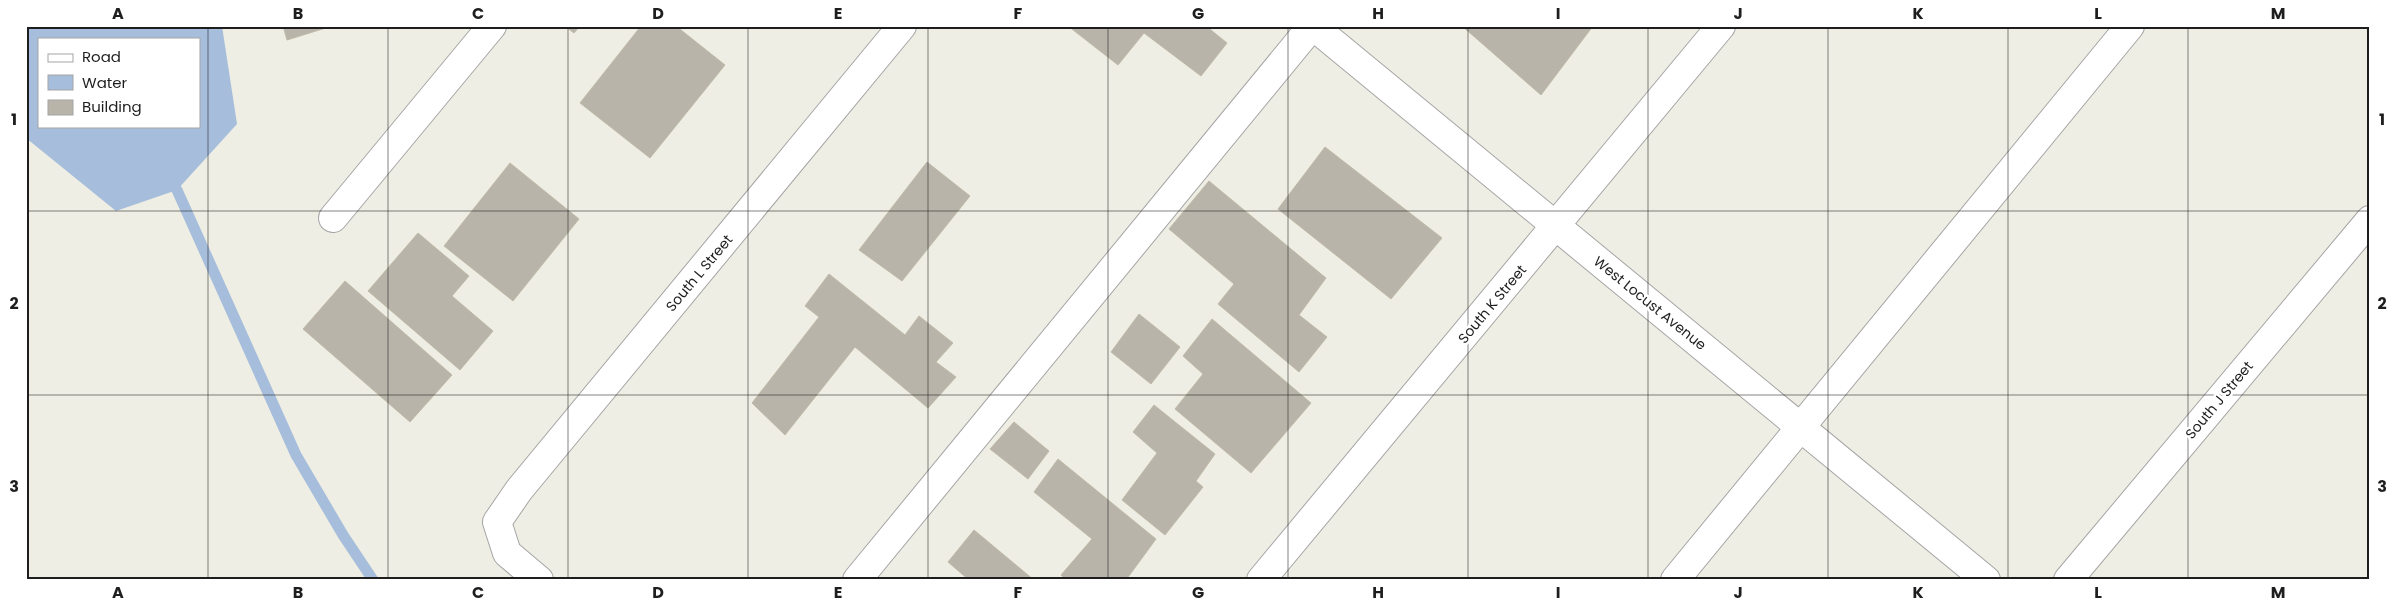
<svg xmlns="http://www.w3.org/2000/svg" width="2396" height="606" viewBox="0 0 2396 606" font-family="Poppins,sans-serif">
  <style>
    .water { fill: #a6bedb; fill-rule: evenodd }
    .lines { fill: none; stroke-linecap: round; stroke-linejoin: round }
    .stream { stroke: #a6bedb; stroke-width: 11 }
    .building { fill: #b8b4aa; stroke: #c0baa7 }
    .minor-casing { stroke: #a5a5a5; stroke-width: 30 }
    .minor { stroke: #fff; stroke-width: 28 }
    .grid { fill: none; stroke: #1e1e1e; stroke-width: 1; stroke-opacity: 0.55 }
    .labels { text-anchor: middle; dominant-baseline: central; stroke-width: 5; stroke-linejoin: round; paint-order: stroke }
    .street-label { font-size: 14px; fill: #1e1e1e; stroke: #fff }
    .neatline { fill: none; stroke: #1e1e1e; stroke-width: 2 }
    .grid-label { font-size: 16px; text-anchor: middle; font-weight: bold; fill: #1e1e1e }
  </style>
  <rect width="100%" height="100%" fill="#efeee4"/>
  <path class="water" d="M26,26H222L237,124L177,190L116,211L26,138ZM39,39H199V126H39Z"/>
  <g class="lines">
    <path class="stream" d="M177,190L296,455L343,535L373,580"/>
  </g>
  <path class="building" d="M283,26H332L287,40Z
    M565,26H580L574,33Z
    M641,26H676L725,65L650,158L580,103Z
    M1068,26H1206L1227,43L1201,76L1144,33L1118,65Z
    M1462,26H1593L1541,95Z
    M1325,147L1442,238L1391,299L1278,209Z
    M927,162L970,196L902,281L859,250Z
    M510,163L579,219L513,301L444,246Z
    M1209,181L1326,278L1299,315L1327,337L1299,372L1218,304L1234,284L1169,229Z
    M418,233L469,276L452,296L493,331L460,370L368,291Z
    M829,274L905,335L919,316L953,343L936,362L956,377L928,408L855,347L785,435L752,403L819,317L805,306Z
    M345,281L452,375L410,422L303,329Z
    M1139,314L1180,347L1151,384L1111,352Z
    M1212,319L1311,403L1251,473L1175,409L1203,374L1183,356Z
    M1154,405L1215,454L1196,481L1203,487L1165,535L1122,500L1157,453L1133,432Z
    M1014,422L1049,451L1028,479L990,449Z
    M1058,459L1156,539L1126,580H1066L1061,575L1092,539L1034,492Z
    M974,530L1034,580H969L948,562Z"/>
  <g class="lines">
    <defs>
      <path id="minor" d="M1313,26L1986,580
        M333,218L492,26
        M539,580L507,553L497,522L519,490L902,26
        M857,580L1312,26
        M1261,580L1721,26
        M1675,580L2130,26
        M2068,580L2370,220"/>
    </defs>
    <use href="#minor" class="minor-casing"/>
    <use href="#minor" class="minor"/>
  </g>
  <path class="grid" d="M208,26V580M388,26V580M568,26V580M748,26V580M928,26V580M1108,26V580M1288,26V580M1468,26V580M1648,26V580M1828,26V580M2008,26V580M2188,26V580M26,211H2370M26,395H2370"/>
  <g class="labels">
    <g class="street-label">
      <text transform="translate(699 273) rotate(-50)">South L Street</text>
      <text transform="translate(1650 303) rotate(39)">West Locust Avenue</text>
      <text transform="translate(1492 304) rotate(-50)">South K Street</text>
      <text transform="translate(2219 400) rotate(-50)">South J Street</text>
    </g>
  </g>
  <rect width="2396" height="606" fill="none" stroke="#ffffff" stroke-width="55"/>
  <rect x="38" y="38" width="162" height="90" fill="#ffffff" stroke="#a5a5a5"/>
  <rect x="48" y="54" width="25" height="8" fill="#ffffff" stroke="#a5a5a5"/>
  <text x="82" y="62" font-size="15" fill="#1e1e1e">Road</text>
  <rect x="48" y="75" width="25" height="15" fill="#a6bedb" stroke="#a5a5a5"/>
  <text x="82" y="88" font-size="15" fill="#1e1e1e">Water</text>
  <rect x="48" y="100" width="25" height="15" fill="#b8b4aa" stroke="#a5a5a5"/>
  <text x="82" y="112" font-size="15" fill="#1e1e1e">Building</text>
  <rect x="28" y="28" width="2340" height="550" class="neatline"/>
  <g class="grid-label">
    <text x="118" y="19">A</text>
    <text x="298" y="19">B</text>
    <text x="478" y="19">C</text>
    <text x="658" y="19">D</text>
    <text x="838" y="19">E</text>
    <text x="1018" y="19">F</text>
    <text x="1198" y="19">G</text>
    <text x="1378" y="19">H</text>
    <text x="1558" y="19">I</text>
    <text x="1738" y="19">J</text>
    <text x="1918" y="19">K</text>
    <text x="2098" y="19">L</text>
    <text x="2278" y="19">M</text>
    <text x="14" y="125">1</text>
    <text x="2382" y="125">1</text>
    <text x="14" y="309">2</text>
    <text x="2382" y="309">2</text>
    <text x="14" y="492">3</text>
    <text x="2382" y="492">3</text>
    <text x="118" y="598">A</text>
    <text x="298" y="598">B</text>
    <text x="478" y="598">C</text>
    <text x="658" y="598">D</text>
    <text x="838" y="598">E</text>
    <text x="1018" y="598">F</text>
    <text x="1198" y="598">G</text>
    <text x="1378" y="598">H</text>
    <text x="1558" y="598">I</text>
    <text x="1738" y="598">J</text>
    <text x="1918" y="598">K</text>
    <text x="2098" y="598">L</text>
    <text x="2278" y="598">M</text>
  </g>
</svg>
